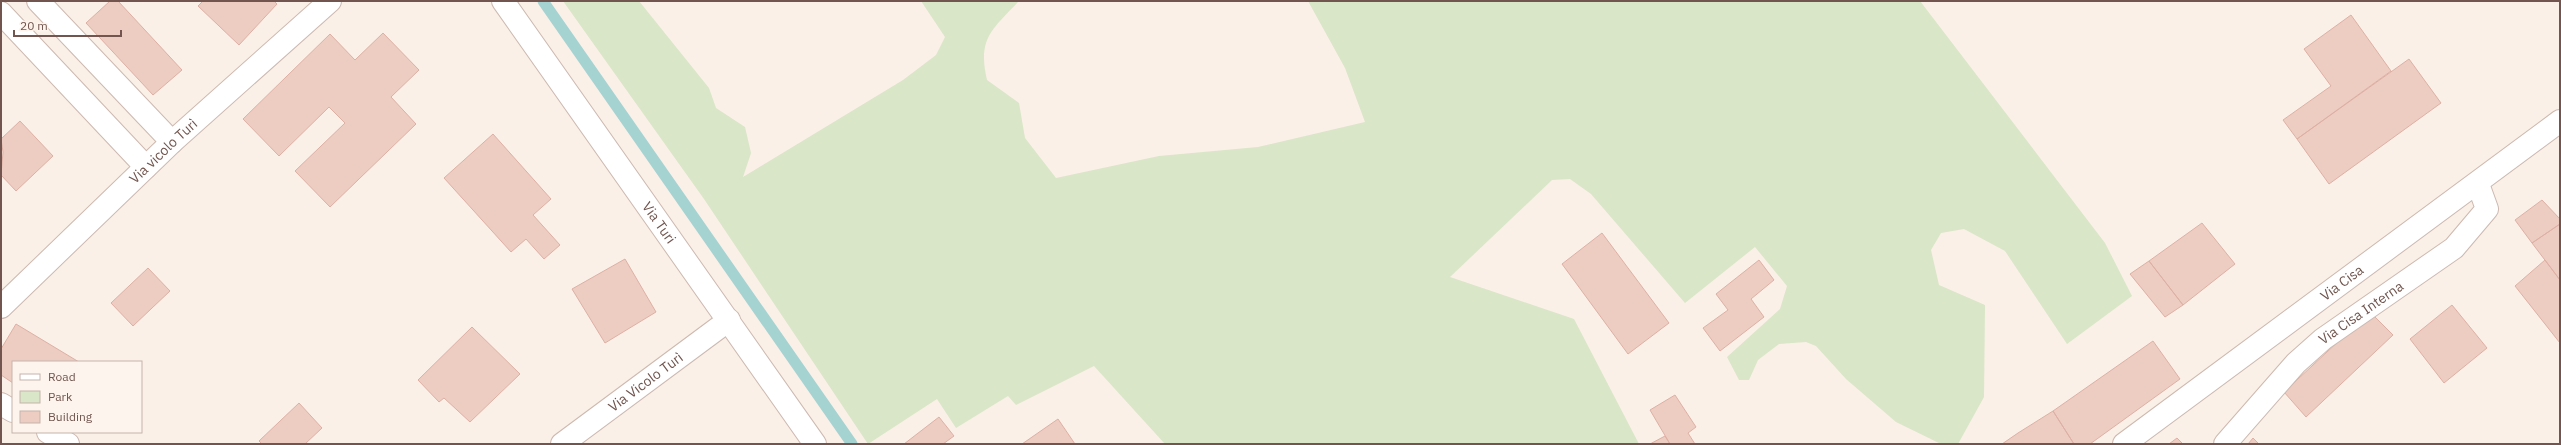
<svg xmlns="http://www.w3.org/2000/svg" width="2561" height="445" viewBox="0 0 2561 445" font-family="'IBM Plex Sans',sans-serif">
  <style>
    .green { fill: #d9e6c7 }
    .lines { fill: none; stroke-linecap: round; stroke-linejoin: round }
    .stream { stroke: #a5d3d2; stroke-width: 11 }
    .building { fill: #edccc2; stroke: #deb0a4 }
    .minor-casing { stroke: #cdb9b1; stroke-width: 24 }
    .minor { stroke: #fff; stroke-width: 22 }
    .labels { text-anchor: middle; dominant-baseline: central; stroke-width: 3.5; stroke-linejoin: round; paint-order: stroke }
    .street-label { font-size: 14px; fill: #71554e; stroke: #fdf4ed }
  </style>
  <rect width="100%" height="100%" fill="#faf0e7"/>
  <path class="green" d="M563,1H639L709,88L716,108L745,127L751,153L743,177L903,80L936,55L945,37L921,1H1019C993,29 977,38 987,80L1019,103L1025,138L1056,178L1159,156L1258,147L1365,122L1345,68L1308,1H1920L2105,243L2132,296L2067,344L2005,251L1964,229L1941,233L1931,250L1939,285L1985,305L1984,397L1958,444H1941L1896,422L1846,379L1816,346L1806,342L1779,344L1758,360L1749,380H1739L1727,357L1780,309L1787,286L1755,247L1685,303L1591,194L1570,179L1552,180L1450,277L1574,319L1639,444H1165L1094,366L1016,405L1008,396L956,428L937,399L868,444L704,199Z"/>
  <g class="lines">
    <path class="stream" d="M543,1L852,444"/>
  </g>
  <path class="building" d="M110,1H118L182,70L153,95L86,23Z
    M203,1H274L277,4L239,45L198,6Z
    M2351,15L2391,71L2297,139L2283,120L2331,86L2304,49Z
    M383,33L419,70L391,97L416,124L330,207L295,171L345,123L329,107L279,156L243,119L330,34L355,60Z
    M2409,59L2441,103L2329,184L2297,139Z
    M20,121L53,156L16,191L1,175L3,152L1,139Z
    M493,134L551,199L533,215L560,245L544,259L526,239L511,252L444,178Z
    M2542,200L2560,219V224L2532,243L2515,220Z
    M2202,223L2235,264L2183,305L2149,261Z
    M2560,224V280L2532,243Z
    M1602,233L1669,323L1628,354L1562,264Z
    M625,259L656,312L605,343L572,289Z
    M1759,260L1774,280L1751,299L1764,317L1720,351L1703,328L1728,310L1716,294Z
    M2545,260L2560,280V343L2515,286Z
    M2149,261L2183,305L2165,317L2130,274Z
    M148,268L170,291L133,326L111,303Z
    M2452,305L2487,348L2444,383L2410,339Z
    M2370,312L2393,335L2306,417L2284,392Z
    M16,324L79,362H13V383L1,375V349Z
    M472,327L520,374L470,422L444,398L439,402L418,380Z
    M2153,341L2180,379L2090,444H2074L2053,411Z
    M1675,395L1696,427L1688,433L1695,444H1670L1650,410Z
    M299,403L322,428L305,444H262L259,441Z
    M2053,411L2074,444H2002L2018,433Z
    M939,417L954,436L943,444H904Z
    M1058,419L1075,444H1022Z
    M1665,436L1670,444H1650Z
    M2177,438L2183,444H2169Z
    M2253,438L2259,444H2248Z"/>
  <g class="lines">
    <defs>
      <g id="minor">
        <path d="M38,1L172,142"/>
        <path id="s1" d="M503,1L815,444"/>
        <path d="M1,13L146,167"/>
        <path id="s2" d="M1,307L172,142L330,1"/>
        <path d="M1,404L13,411"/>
        <path d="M48,432L68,444"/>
        <path id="s3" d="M562,444L729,320"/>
        <path id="s4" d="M2124,444L2560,121"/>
        <path id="s5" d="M2225,444L2296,363L2323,339L2454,248L2487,209L2478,184"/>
      </g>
    </defs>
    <use href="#minor" class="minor-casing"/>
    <use href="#minor" class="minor"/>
  </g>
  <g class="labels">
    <g class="street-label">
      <text stroke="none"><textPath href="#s2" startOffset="225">Via vicolo Turì</textPath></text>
      <text stroke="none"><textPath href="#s1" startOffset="271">Via Turi</textPath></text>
      <text stroke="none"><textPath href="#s4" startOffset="271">Via Cisa</textPath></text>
      <text stroke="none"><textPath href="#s5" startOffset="190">Via Cisa Interna</textPath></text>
      <text stroke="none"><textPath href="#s3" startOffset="104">Via Vicolo Turì</textPath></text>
    </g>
  </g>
  <rect width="2561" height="445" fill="none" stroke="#71554e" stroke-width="4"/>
  <rect x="12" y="361" width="130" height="72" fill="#fdf4ed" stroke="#c5b4ad"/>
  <rect x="20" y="374" width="20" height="6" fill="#ffffff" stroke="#c5b4ad"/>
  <text x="48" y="381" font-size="12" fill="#71554e">Road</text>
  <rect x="20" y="391" width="20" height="12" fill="#d9e6c7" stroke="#c5b4ad"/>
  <text x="48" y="401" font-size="12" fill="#71554e">Park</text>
  <rect x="20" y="411" width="20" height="12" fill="#edccc2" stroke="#c5b4ad"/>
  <text x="48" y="421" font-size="12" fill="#71554e">Building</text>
  <path d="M14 30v6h107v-6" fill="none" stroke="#71554e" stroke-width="2"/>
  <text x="20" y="30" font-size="12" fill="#71554e" stroke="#fdf4ed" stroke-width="3" paint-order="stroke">20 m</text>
</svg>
